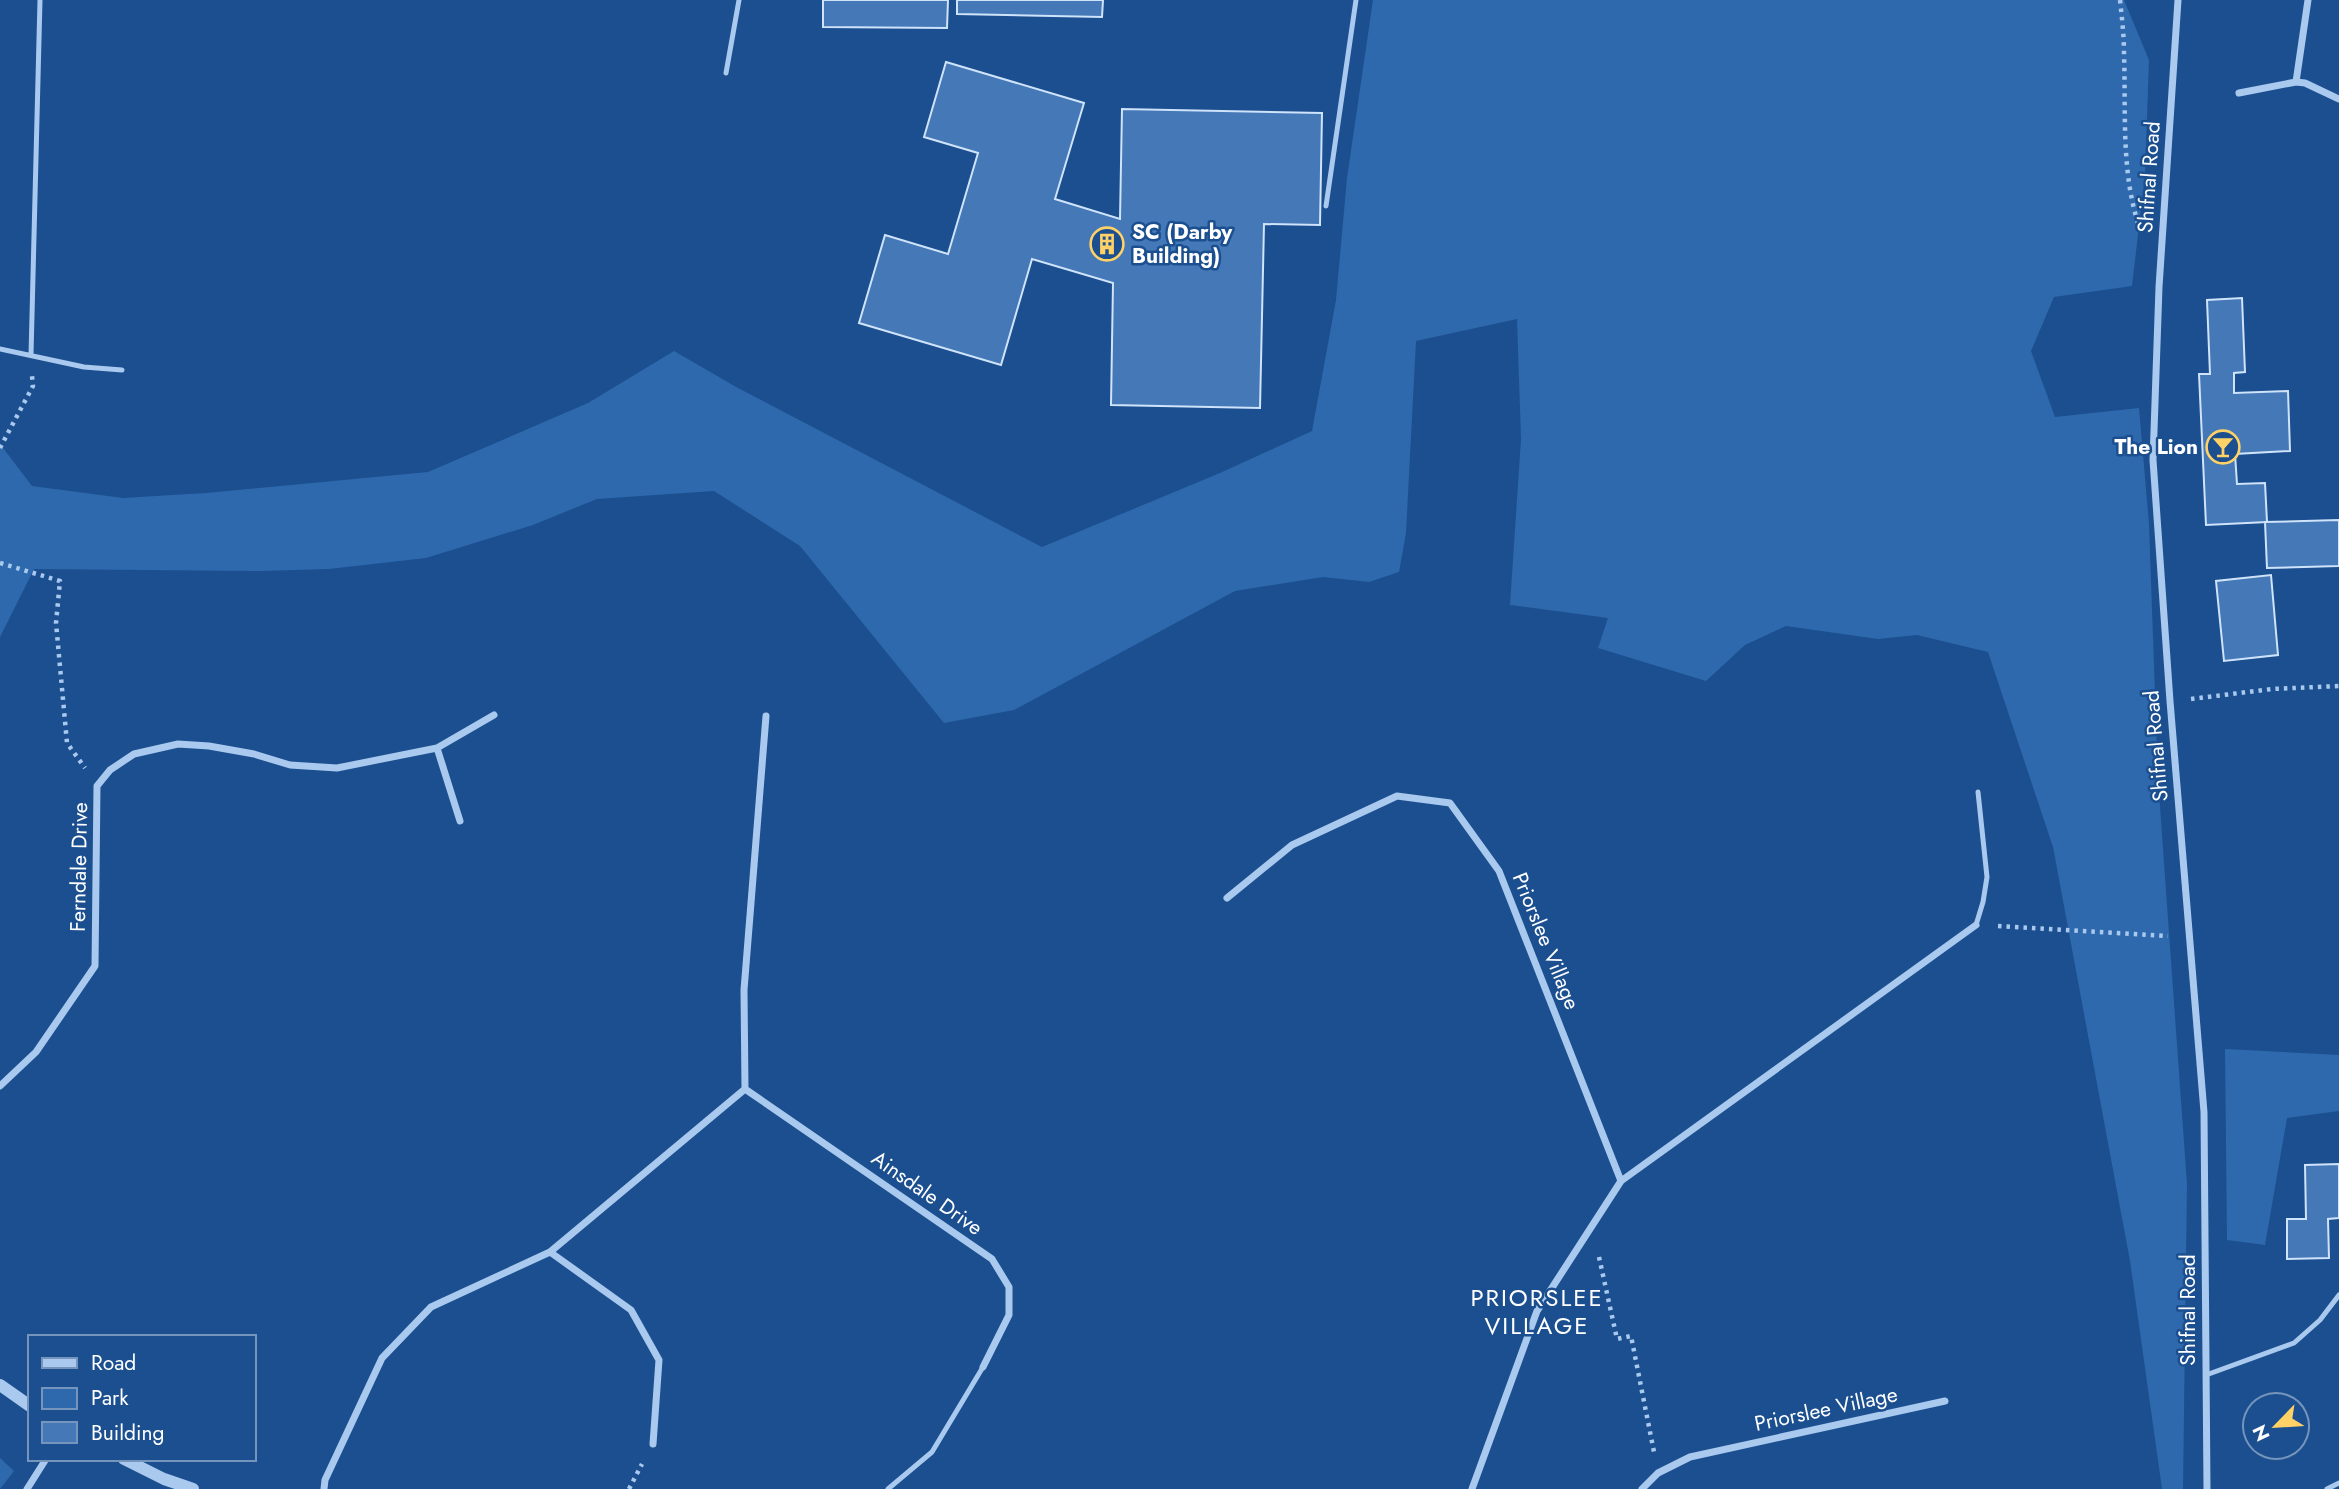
<svg xmlns="http://www.w3.org/2000/svg" width="2339" height="1489" viewBox="0 0 2339 1489" font-family="Jost,sans-serif">
  <style>
    .green { fill: #2e69ad }
    .building { fill: #4478b7; stroke: #cfe3fa; stroke-width: 2 }
    .lines { fill: none; stroke-linecap: round; stroke-linejoin: round }
    .path { stroke: #a9c9ee; stroke-width: 4.5; stroke-dasharray: 3.5 5; stroke-linecap: butt }
    .service { stroke: #a9c9ee; stroke-width: 5 }
    .minor { stroke: #a9c9ee; stroke-width: 7 }
    .tertiary { stroke: #a9c9ee; stroke-width: 12 }
    .labels { text-anchor: middle; dominant-baseline: central; stroke-width: 5; stroke-linejoin: round; paint-order: stroke }
    .street-label { font-size: 21px; fill: #fff; stroke: #1b4f8f }
    .poi-label { font-size: 21px; font-weight: bold; fill: #fff; stroke: #1b4f8f; text-anchor: start }
    .quarter-label { font-size: 24px; letter-spacing: 2px; fill: #fff; stroke: #1b4f8f }
  </style>
  <rect width="100%" height="100%" fill="#1b4f8f"/>
  <path class="green" d="M1373,0H2124L2149,60L2145,175L2132,286L2054,297L2031,351L2055,417L2139,408L2149,524L2158,779L2187,1184L2183,1489H2162L2130,1261L2053,847L1988,652L1917,635L1878,639L1786,626L1745,645L1706,681L1598,648L1608,618L1510,605L1521,439L1517,319L1416,341L1406,533L1399,572L1369,582L1323,577L1235,591L1014,710L944,723L800,546L714,491L597,499L533,525L426,558L329,569L261,571L34,569L0,637V444L32,486L123,498L206,493L428,472L588,403L674,351L738,388L1042,547L1220,473L1312,431L1336,300L1347,178Z
    M2225,1049L2339,1055V1111L2287,1118L2265,1245L2227,1240Z
    M0,1458L14,1471L0,1489Z"/>
  <path class="building" d="M823,0H948L947,28L823,27Z
    M957,0H1103L1102,17L957,14Z
    M946,62L1084,103L1055,199L1120,219L1122,109L1322,113L1320,225L1264,224L1260,408L1111,405L1113,283L1032,259L1001,365L859,323L885,235L948,254L978,153L924,137Z
    M2242,298L2245,372L2234,373V393L2288,391L2290,451L2235,454L2237,484L2265,483L2267,522L2206,525L2199,374H2210L2207,300Z
    M2339,520V566L2267,568L2265,522Z
    M2271,575L2278,655L2224,661L2216,581Z
    M2339,1164V1218L2328,1219L2329,1258L2287,1259V1219H2306L2305,1165Z"/>
  <g class="lines">
    <path class="path" d="M2120,0C2122,18 2124,36 2124,55C2126,110 2121,170 2138,223
      M0,448L33,386L32,376
      M0,563L60,581L56,623L67,743L85,768
      M2191,699L2272,689L2339,686
      M1998,926L2168,936
      M1599,1257L1617,1339L1631,1336L1654,1452
      M629,1489L642,1464"/>
    <path class="service" d="M726,73L739,0
      M1326,206L1356,0
      M0,349L84,367L122,370
      M31,355L40,0
      M1976,925L1983,902L1987,877L1978,792
      M2206,1375L2294,1343L2320,1320L2339,1295
      M888,1489L932,1452L983,1367
      M2327,1489L2339,1483"/>
    <path class="minor" d="M2178,0L2159,287L2153,460L2170,701L2204,1112L2207,1489
      M2296,82L2308,0
      M2239,93L2296,82L2305,83L2339,99
      M766,716L744,990L745,1089L992,1259L1009,1287V1315L983,1367
      M437,748L460,821
      M1227,898L1292,845L1397,796L1450,803L1499,871L1621,1181
      M0,1086L36,1052L95,966L97,786L110,770L134,754L178,744L209,746L254,754L290,765L337,768L437,748L494,715
      M653,1444L659,1360L631,1310L550,1252L745,1089
      M27,1489L46,1459
      M324,1489L325,1480L382,1358L431,1307L550,1252
      M1472,1489L1537,1311L1621,1181L1976,925
      M1642,1489L1658,1473L1690,1457L1945,1401"/>
    <path class="tertiary" d="M0,1385L30,1406
      M124,1459L164,1479L193,1489"/>
  </g>
  <defs>
    <symbol id="building-ring" viewBox="-11 -11 22 22"><circle r="9.5" fill="#1b4f8f" stroke="#ffd166" stroke-width="1.5"/><path d="M-4-6H4V6H1V3H-1V6H-4ZM-2.5-4.3h1.7v1.8h-1.7ZM.8-4.3h1.7v1.8H.8ZM-2.5-1h1.7V.8h-1.7ZM.8-1h1.7V.8H.8Z" fill="#ffd166"/></symbol>
    <symbol id="bar-ring" viewBox="-11 -11 22 22"><circle r="9.5" fill="#1b4f8f" stroke="#ffd166" stroke-width="1.5"/><path d="M-6-5H6L.8 .8V4.5H3.5V6h-7V4.5H-.8V.8Z" fill="#ffd166"/></symbol>
  </defs>
  <g fill-rule="evenodd">
    <use href="#building-ring" x="1088" y="225" width="38" height="38"/>
    <use href="#bar-ring" x="2204" y="428" width="38" height="38"/>
  </g>
  <g class="labels">
    <g class="street-label">
      <text transform="translate(2149 177) rotate(-86)">Shifnal Road</text>
      <text transform="translate(2156 746) rotate(-95)">Shifnal Road</text>
      <text transform="translate(79 867) rotate(-89)">Ferndale Drive</text>
      <text transform="translate(1546 941) rotate(68)">Priorslee Village</text>
      <text transform="translate(927 1193) rotate(35)">Ainsdale Drive</text>
      <text transform="translate(2188 1310) rotate(-90)">Shifnal Road</text>
      <text transform="translate(1826 1409) rotate(-12)">Priorslee Village</text>
    </g>
    <g class="poi-label">
      <text x="1132" y="232">SC (Darby<tspan x="1132" dy="24">Building)</tspan></text>
      <text x="2198" y="447" text-anchor="end">The Lion</text>
    </g>
    <g class="quarter-label">
      <text x="1537" y="1297">PRIORSLEE<tspan x="1537" dy="28">VILLAGE</tspan></text>
    </g>
  </g>
  <rect x="28" y="1335" width="228" height="126" fill="#1b4f8f" stroke="#7695bc" stroke-width="2"/>
  <rect x="42" y="1358" width="35" height="10" fill="#a9c9ee" stroke="#7695bc" stroke-width="2"/>
  <text x="91" y="1370" font-size="21" fill="#ffffff">Road</text>
  <rect x="42" y="1388" width="35" height="21" fill="#2e69ad" stroke="#7695bc" stroke-width="2"/>
  <text x="91" y="1405" font-size="21" fill="#ffffff">Park</text>
  <rect x="42" y="1422" width="35" height="21" fill="#4478b7" stroke="#7695bc" stroke-width="2"/>
  <text x="91" y="1440" font-size="21" fill="#ffffff">Building</text>
  <g transform="translate(2276 1426) rotate(245)"><circle r="33" fill="#1b4f8f" stroke="#7695bc" stroke-width="2"/>
  <path d="M0-5L12 26L0 18L-12 26Z" fill="#ffd166"/>
  <text y="-10" font-size="19" font-weight="bold" text-anchor="middle" fill="#ffffff">N</text>
  </g>
</svg>
